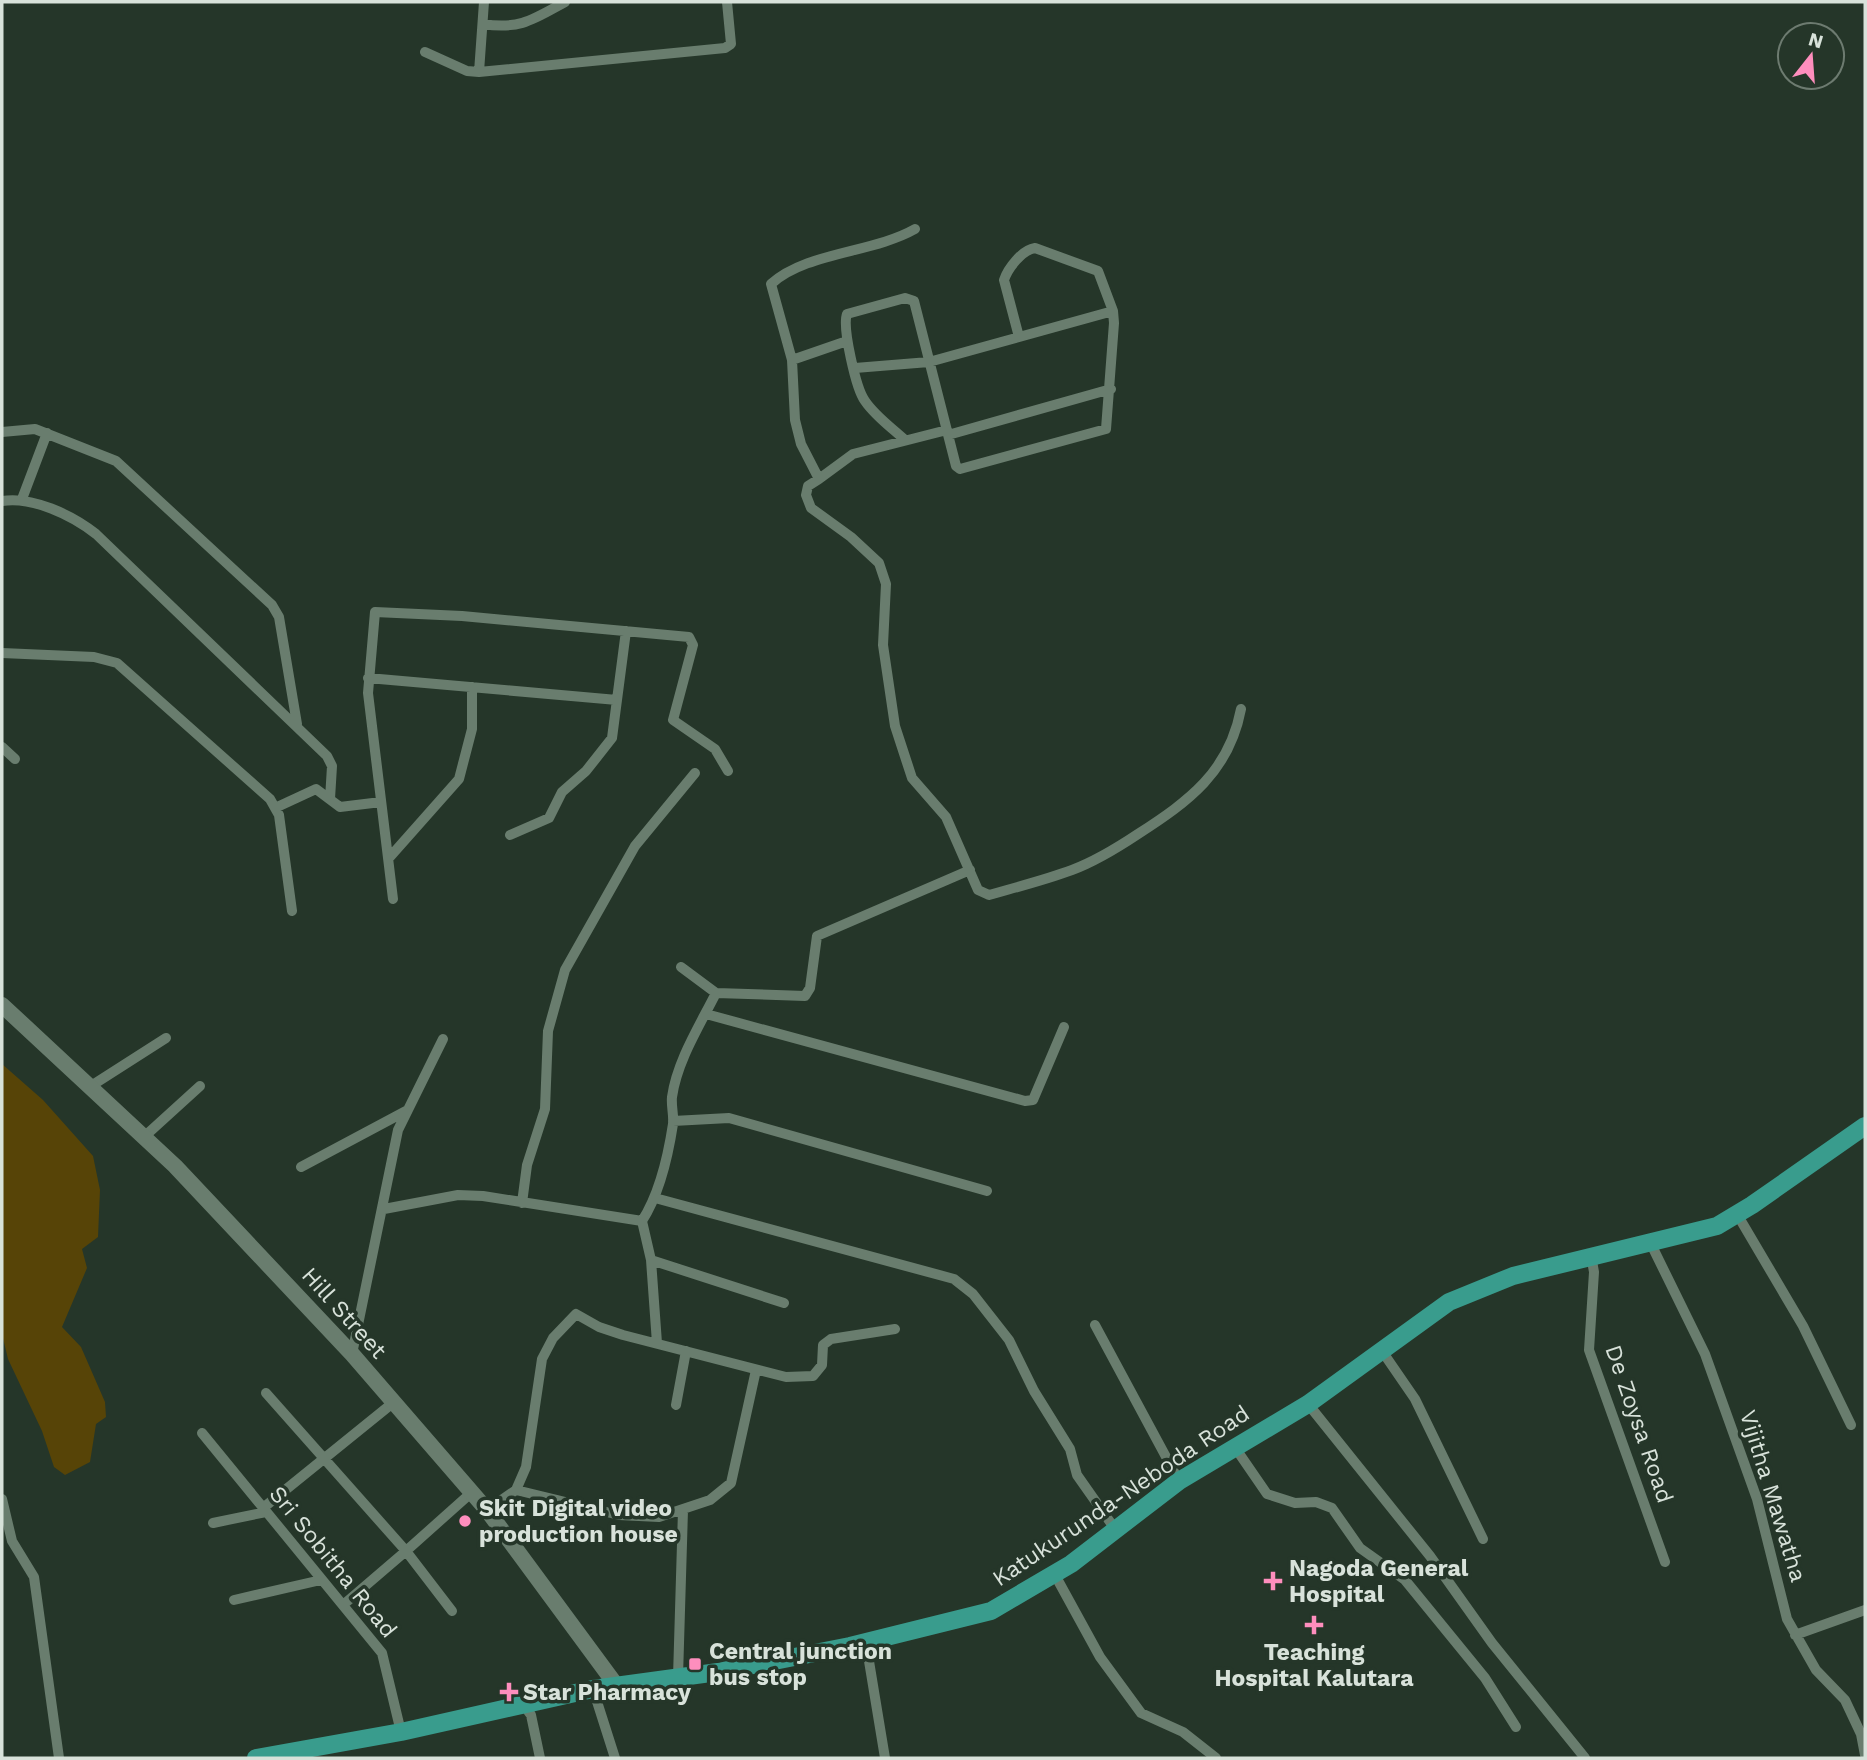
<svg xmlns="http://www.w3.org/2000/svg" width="1867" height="1760" viewBox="0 0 1867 1760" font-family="'Work Sans',sans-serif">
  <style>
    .green { fill: #574407 }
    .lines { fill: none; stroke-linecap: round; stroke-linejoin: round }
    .street { stroke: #697d6e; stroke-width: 10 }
    .secondary { stroke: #697d6e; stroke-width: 16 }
    .primary { stroke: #399c8d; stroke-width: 18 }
    .poi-dot { fill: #fe8ebd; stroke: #253629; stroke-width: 2.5 }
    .labels { text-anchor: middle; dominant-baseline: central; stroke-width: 7; stroke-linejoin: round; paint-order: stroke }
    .street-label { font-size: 23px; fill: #d8e2da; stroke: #253629 }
    .poi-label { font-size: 23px; font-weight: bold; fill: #d8e2da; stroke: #253629; text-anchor: start }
  </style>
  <rect width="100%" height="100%" fill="#253629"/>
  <path class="green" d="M2,1064L43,1100L93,1156L100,1190L98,1237L82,1249L87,1268L62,1327L81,1347L105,1402L106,1417L96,1424L90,1462L65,1475L54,1467L42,1431L8,1359L2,1334Z"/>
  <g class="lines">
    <path class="street" d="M483,24C520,30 534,19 565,2
      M425,52L467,71L479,72L725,48L731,44L727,2
      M479,72L484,2
      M915,229C873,253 806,252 771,284L792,360L795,420L801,444L819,479L808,486L806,495L811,508L851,537L879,563L886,584L883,645L895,726L912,778L946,817L978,890L989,895C1017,887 1045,880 1072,870C1096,861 1117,848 1138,834C1189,801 1229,772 1241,709
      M792,360L847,341
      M855,368L929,362L1113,311
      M2,432L35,429L116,461L272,605L279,617L297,724
      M948,435L1111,389
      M905,440C892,428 875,416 865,401C856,389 842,327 847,314L905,298L914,301L956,466L960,469L1106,429L1114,323L1113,311L1098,271L1035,248C1022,250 1008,268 1004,280L1019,337
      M819,479L853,454L947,430
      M22,499L47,433
      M2,501C32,496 72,515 96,534L327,756L332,766L330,799
      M2,653L94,657L117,663L270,799L279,815L292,911
      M368,678L617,700
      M2,747L15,759
      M275,808L316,789L340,807L381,802
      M510,835L549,818L562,792L586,771L612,738L626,631
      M389,858L459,779L472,729V687
      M393,899L368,693L375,612L462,616L689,637L693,645L673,720L715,749L728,771
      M681,967L716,993L805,996L810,988L817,936L970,870
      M706,1014L1025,1101L1033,1100L1064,1027
      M91,1086L166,1038
      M673,1121L729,1118L987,1191
      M145,1136L200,1086
      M301,1167L406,1111
      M655,1198L954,1279L973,1294L1009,1340L1034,1391L1070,1449L1077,1475L1115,1529
      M522,1203L527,1165L545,1109L548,1031L565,970L635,846L695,773
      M384,1209L458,1195L483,1196L642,1221C660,1193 668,1157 673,1124C674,1115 671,1106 672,1097C677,1061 700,1025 716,993
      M1737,1214L1803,1326L1851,1425
      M642,1221L651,1260L657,1343
      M1650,1242L1705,1354L1757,1499L1787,1619L1816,1670L1845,1700L1861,1734L1865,1755
      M1591,1255L1594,1272L1589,1350L1665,1562
      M651,1260L784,1303
      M1095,1325L1179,1481
      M1382,1351L1415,1399L1483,1539
      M352,1354L398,1130L443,1039
      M266,1393L406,1551L471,1493
      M1308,1404L1430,1556L1492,1643L1585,1758
      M676,1405L686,1351
      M202,1433L382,1653L401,1732
      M1234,1446L1267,1494L1295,1503L1316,1502L1332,1508L1360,1548L1405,1580L1485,1678L1516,1727
      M516,1490L619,1515L659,1517L710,1500L731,1483L756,1370
      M2,1499L12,1541L34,1577L59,1758
      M263,1508L394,1402
      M487,1510L516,1490L526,1467L542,1359L553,1338L576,1314L599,1327L623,1335L786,1377L813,1376L822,1365L823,1345L831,1339L895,1329
      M213,1523L266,1512
      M1055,1575L1100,1657L1141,1713L1183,1732L1216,1758
      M234,1600L321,1580
      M343,1605L406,1551L452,1611
      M1795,1635L1865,1610
      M866,1643L885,1758
      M678,1677L683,1510
      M593,1689L615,1758
      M523,1704L531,1715L540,1758"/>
    <path class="secondary" d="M2,1005L175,1166L352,1354L487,1510L616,1685"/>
    <path class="primary" d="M256,1758L401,1732L593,1689L718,1672L850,1646L991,1611L1071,1564L1179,1481L1308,1404L1449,1302L1513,1276L1717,1226L1752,1205L1865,1126"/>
  </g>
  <g class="poi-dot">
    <circle cx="465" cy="1521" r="7"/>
    <path d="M1269.5 1570.5h7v7h7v7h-7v7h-7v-7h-7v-7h7z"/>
    <path d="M1310.5 1614.5h7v7h7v7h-7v7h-7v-7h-7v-7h7z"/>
    <rect x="688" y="1657" width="14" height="14" rx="3.5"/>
    <path d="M505.5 1681.5h7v7h7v7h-7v7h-7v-7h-7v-7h7z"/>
  </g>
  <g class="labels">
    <g class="street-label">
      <text transform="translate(344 1313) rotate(48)">Hill Street</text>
      <text transform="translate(1639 1424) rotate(71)">De Zoysa Road</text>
      <text transform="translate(1121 1496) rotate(-34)">Katukurunda-Neboda Road</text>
      <text transform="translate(1773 1496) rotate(73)">Vijitha Mawatha</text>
      <text transform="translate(333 1562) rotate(51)">Sri Sobitha Road</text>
    </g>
    <g class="poi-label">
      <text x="479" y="1508">Skit Digital video<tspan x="479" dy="26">production house</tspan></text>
      <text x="1289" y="1568">Nagoda General<tspan x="1289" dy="26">Hospital</tspan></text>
      <text x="709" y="1651">Central junction<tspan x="709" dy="26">bus stop</tspan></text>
      <text x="1314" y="1652" text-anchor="middle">Teaching<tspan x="1314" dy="26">Hospital Kalutara</tspan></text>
      <text x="523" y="1692">Star Pharmacy</text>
    </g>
  </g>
  <rect width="1867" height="1760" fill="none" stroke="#d8e2da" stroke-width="7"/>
  <g transform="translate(1811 56) rotate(17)"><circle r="33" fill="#253629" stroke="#6d7b70" stroke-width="2"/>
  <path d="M0-5L12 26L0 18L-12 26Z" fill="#fe8ebd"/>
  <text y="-10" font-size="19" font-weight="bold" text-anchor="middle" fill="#d8e2da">N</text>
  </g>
</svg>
